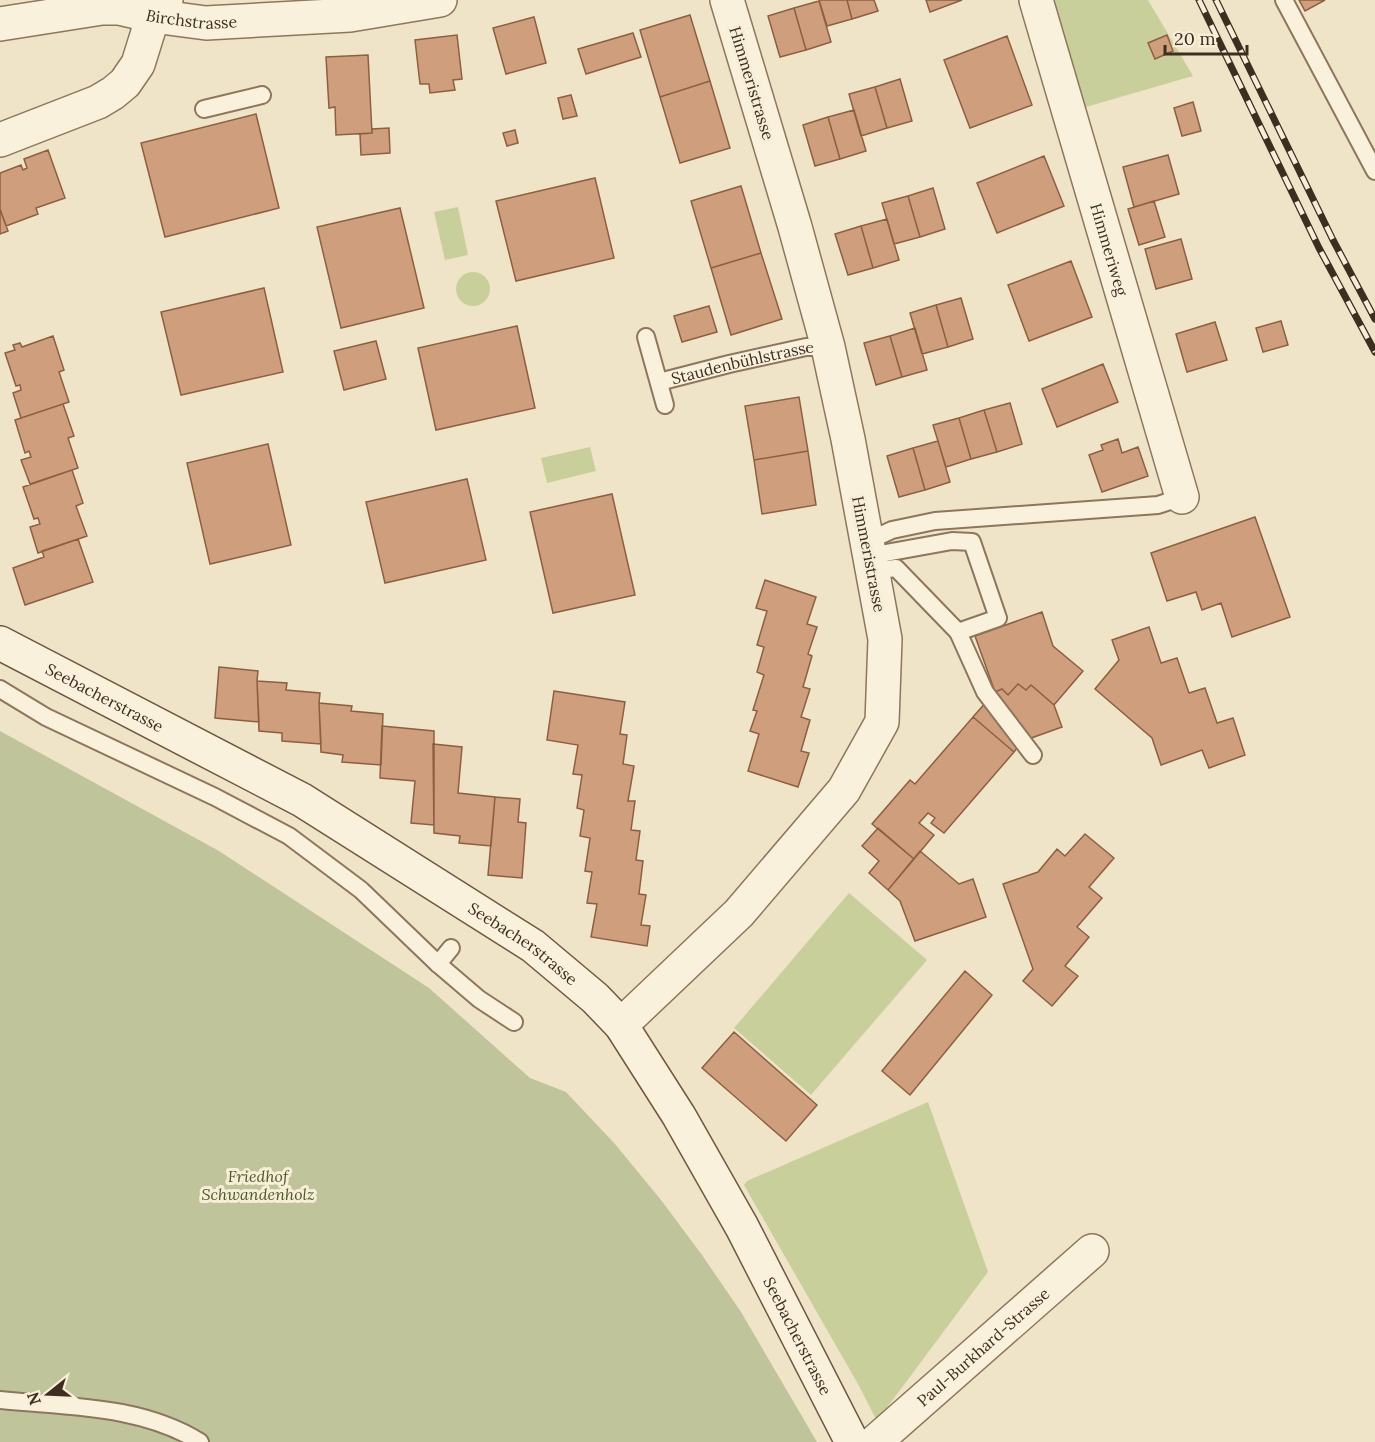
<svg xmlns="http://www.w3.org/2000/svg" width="1375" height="1442" viewBox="0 0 1375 1442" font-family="Lora,serif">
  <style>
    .green { fill: #c9cf9b }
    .cemetery { fill: #bfc49a }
    .building { fill: #cf9f7d; stroke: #8d5f41; stroke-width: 1.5 }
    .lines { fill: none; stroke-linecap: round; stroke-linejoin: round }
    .lane-casing { stroke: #8d765c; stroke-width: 20 }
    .street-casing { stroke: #8d765c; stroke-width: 36 }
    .secondary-casing { stroke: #6f573f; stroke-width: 36 }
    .lane { stroke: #faf1dc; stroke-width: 16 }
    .street { stroke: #faf1dc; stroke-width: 33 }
    .secondary { stroke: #faf1dc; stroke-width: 33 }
    .rail-casing { stroke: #3d2e20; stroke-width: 7 }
    .rail { stroke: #f7eed8; stroke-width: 4.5; stroke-dasharray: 14; stroke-linecap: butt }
    .labels { text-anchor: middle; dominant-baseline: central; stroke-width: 6; stroke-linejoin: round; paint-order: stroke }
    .street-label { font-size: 16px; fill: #3d2e20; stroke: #f7eed8 }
    .park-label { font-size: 16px; font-style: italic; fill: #4d5a26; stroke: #f7eed8 }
  </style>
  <rect width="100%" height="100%" fill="#f0e4c8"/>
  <path class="green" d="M1048,0H1148L1193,76L1079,109Z
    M458,207L468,255L445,260L434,212Z
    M456 289a17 17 0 1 1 34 0a17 17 0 1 1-34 0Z
    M590,447L596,471L547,483L541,458Z
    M849,893L927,960L811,1095L734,1028Z
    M928,1102L988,1272L877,1421L858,1384L744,1185L747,1181Z"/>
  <path class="cemetery" d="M0,731L219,851L429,988L530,1078L566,1092L615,1144L661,1200L702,1255L741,1312L817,1442H0Z"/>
  <path class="building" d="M819,0H847L852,19L827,26Z
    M847,0H874L878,11L852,19Z
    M926,0H962L930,12Z
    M1299,0H1325L1305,11Z
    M819,1L831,42L806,50L794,8Z
    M794,8L806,50L780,57L768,16Z
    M690,15L710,81L660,97L640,30Z
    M534,17L546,63L506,74L493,28Z
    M633,33L641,57L586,74L578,49Z
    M457,35L462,79L453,80L455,90L430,93L429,84H420L415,40Z
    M1167,35L1173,51L1155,59L1148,43Z
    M1007,36L1032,105L970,128L944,60Z
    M368,55L372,133L336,135L335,107L329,108L326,57Z
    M900,79L912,121L887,128L875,87Z
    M710,81L730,148L680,163L660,97Z
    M875,87L887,128L861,136L849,94Z
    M571,95L577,116L563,119L558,98Z
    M1193,102L1201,131L1182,136L1174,108Z
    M854,110L866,151L840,159L828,117Z
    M256,114L279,208L165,237L141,143Z
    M828,117L840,159L815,166L803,125Z
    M389,128L390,153L361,155L360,134L372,133V129Z
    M515,130L518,143L507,146L503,133Z
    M48,150L65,198L36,208L38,214L6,226L0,209V173L21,165L23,170L27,168L24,159Z
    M1168,155L1179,194L1134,207L1123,167Z
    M1044,156L1064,206L997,233L977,183Z
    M595,178L614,258L516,281L496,201Z
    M741,186L761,253L711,268L691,201Z
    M933,188L945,229L920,237L908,196Z
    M908,196L920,237L894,244L882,203Z
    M1154,201L1165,237L1139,245L1128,209Z
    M400,208L424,308L341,328L317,227Z
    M0,209L8,231L0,234Z
    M887,219L899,260L873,268L861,226Z
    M861,226L873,268L848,275L835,234Z
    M1181,239L1192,279L1156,289L1145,249Z
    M761,253L782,319L731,335L711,268Z
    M1071,261L1092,317L1029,341L1008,285Z
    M264,288L283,372L181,395L161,312Z
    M961,298L973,339L948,347L936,305Z
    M936,305L948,347L922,354L910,313Z
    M709,306L717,332L682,342L674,316Z
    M1281,321L1288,345L1263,352L1256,328Z
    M1215,322L1227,360L1187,372L1176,334Z
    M517,326L535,408L436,430L418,348Z
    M915,328L927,370L902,377L890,336Z
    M53,336L64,370L59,372L69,402L21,418L13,393L21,390L20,385L16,386L5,353L15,350L13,345L20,343L22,347Z
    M890,336L902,377L876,385L864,343Z
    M376,341L386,379L344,390L334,351Z
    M1103,364L1118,402L1057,427L1042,389Z
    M799,397L808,451L754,460L745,406Z
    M1010,403L1022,444L997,452L984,410Z
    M63,404L74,436L68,438L78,468L30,484L21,460L31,457L29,451L25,453L15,420Z
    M984,410L997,452L971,459L959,418Z
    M959,418L971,459L946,467L933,425Z
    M1118,439L1122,453L1138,447L1148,476L1102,492L1089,455L1103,450L1101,445Z
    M938,441L950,482L925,490L913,448Z
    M268,444L291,545L210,564L187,463Z
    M913,448L925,490L899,497L887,456Z
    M808,451L816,505L762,514L754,460Z
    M72,470L83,503L76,506L87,536L38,553L30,527L40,524L38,518L34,519L23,487Z
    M467,479L486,560L385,583L366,502Z
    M612,494L635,595L553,613L530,512Z
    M1255,517L1290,617L1232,637L1221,603L1202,610L1196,592L1167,601L1151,553Z
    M78,539L93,582L25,605L13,568L44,557L42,551Z
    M765,580L816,597L807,624L817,627L808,654L812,656L803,687L810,689L801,717L810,720L801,751L809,753L798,787L748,771L759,734L750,731L757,711L753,710L764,675L757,672L764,647L757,645L767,611L756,608Z
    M1042,612L1053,646L1083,671L1054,705L1031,685L1026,690L1018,684L1008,695L1002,689L995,692L975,636Z
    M1149,627L1161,663L1177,658L1189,693L1205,688L1217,723L1233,718L1245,755L1209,768L1202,750L1161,765L1152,738L1095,689L1119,660L1112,640Z
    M219,667L258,671L257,681L259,722L215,718Z
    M257,681L287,683L286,690L320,693L319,703L321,744L282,741V733L259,731Z
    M1018,684L1026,690L1031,685L1054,705L1062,727L1023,741L1014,752L973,717L995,692L1002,689L1008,695Z
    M554,691L625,702L620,734L627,735L623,764L634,766L628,801H635L631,830L640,831L636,860L643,861L639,894L646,895L641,925L650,926L647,946L591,937L597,904L587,903L592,872L585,871L590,838L580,836L584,810L577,808L582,775L573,774L578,745L547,740Z
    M319,703L352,706L351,711L383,714L381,765L342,762L343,755L321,752Z
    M973,717L1014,752L944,833L931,823L935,818L928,813L919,823L934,835L914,859L872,824L910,780L915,784Z
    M382,726L434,731V825L411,823L415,781L380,778Z
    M433,744L462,747L458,793L495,797L491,846L459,843L460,836L434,833Z
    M495,797L520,799L518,822L526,823L522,878L488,875Z
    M878,828L914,859L888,890L869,873L879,861L862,846Z
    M1085,834L1114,858L1089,887L1102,898L1077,927L1089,937L1065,966L1078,976L1052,1006L1023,981L1033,969L1003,884L1038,872L1057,849L1065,856Z
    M920,851L959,884L973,879L986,917L915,941L900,901L888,890Z
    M965,971L992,995L910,1095L882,1071Z
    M734,1032L817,1105L786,1141L702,1068Z"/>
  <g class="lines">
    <defs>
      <g id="lane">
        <path d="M1284,0L1375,171"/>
        <path d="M204,109L262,95"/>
        <path d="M646,337L665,405"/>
        <path id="s1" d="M659,382L729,364L806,347H828"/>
        <path d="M866,542L892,530L935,521L1158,505L1182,497"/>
        <path d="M869,556L952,541L972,542L998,618L958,632L985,692L1033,755"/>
        <path d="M872,571L896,568L958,632"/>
        <path d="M0,689L46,717L215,797L289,836L361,890L438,964L479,999L514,1022"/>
        <path d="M438,964L451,948"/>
        <path d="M0,1400C67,1407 141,1405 200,1442"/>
      </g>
      <g id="street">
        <path id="s2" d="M1036,0L1182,497"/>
        <path id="s3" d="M0,24L102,8H119L153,16L206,23L350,15L440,0"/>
        <path d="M0,140L98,102L113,93L125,83L138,64L153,16L166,0"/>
        <path d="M621,1025L739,913L844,790L882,722L885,639L848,439L828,347L795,227L727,0"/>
        <path id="s4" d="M875,1442L1092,1251"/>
      </g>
      <g id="secondary">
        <path id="s5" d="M0,643L302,800L533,946L595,998L621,1025L679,1116L742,1227L852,1442"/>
      </g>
    </defs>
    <use href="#lane" class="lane-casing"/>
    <use href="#street" class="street-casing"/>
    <use href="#secondary" class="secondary-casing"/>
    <use href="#lane" class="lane"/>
    <use href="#street" class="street"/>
    <use href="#secondary" class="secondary"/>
    <defs>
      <path id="rail" d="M1199,0L1319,248L1375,352
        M1216,0L1333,240L1375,319"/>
    </defs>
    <use href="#rail" class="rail-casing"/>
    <use href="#rail" class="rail"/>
  </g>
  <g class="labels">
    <g class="street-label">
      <text stroke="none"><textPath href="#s3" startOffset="194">Birchstrasse</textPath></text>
      <text transform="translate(752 83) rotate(73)">Himmeristrasse</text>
      <text stroke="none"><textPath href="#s2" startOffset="260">Himmeriweg</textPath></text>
      <text stroke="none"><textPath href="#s1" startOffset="86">Staudenbühlstrasse</textPath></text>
      <text transform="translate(869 554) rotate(79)">Himmeristrasse</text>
      <text stroke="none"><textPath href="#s5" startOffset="118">Seebacherstrasse</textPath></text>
      <text stroke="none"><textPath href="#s5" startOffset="604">Seebacherstrasse</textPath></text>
      <text stroke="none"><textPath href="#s5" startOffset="1090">Seebacherstrasse</textPath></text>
      <text stroke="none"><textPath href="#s4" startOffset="144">Paul-Burkhard-Strasse</textPath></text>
    </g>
    <g class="park-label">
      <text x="258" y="1176">Friedhof<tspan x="258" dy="18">Schwandenholz</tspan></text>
    </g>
  </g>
  <g transform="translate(48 1394) rotate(252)" stroke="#f7eed8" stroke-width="4.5" paint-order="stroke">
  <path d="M0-4.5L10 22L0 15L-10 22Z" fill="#3d2e20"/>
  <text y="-9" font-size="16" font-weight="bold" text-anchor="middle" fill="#3d2e20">N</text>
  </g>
  <path d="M1165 45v9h82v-9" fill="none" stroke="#3d2e20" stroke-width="3"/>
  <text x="1174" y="45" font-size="18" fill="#3d2e20" stroke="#f7eed8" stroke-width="4.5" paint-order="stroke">20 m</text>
</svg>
